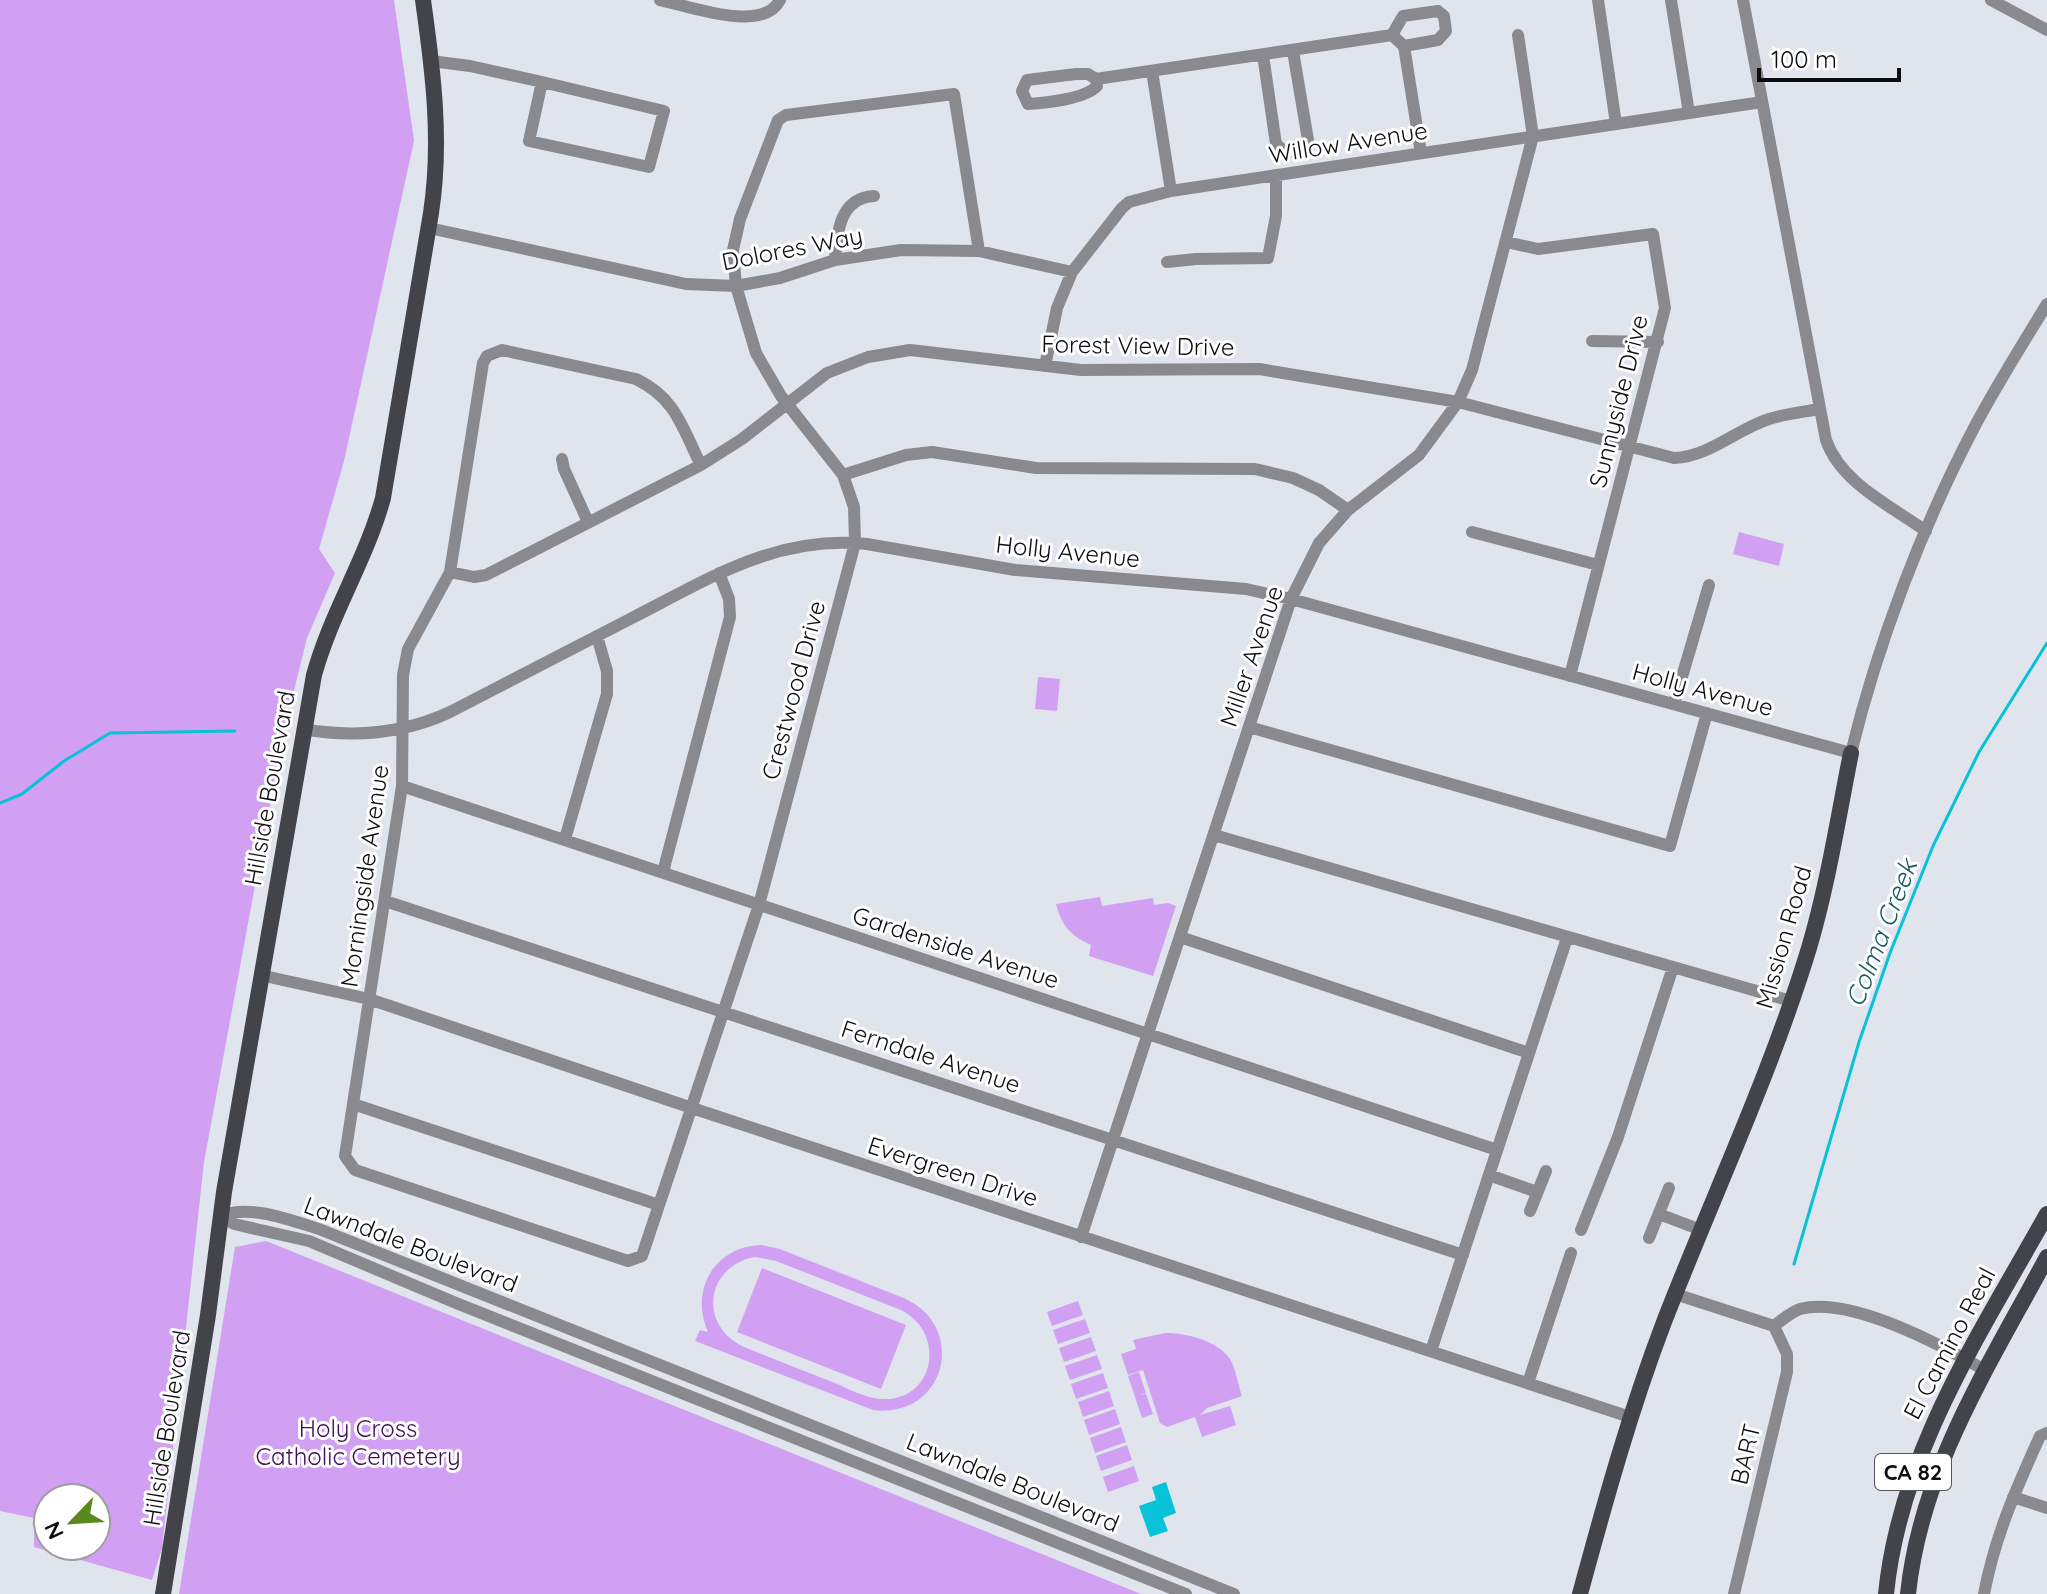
<svg xmlns="http://www.w3.org/2000/svg" width="2047" height="1594" viewBox="0 0 2047 1594" font-family="Quicksand,sans-serif">
  <style>
    .green { fill: #d1a0f2; fill-rule: evenodd }
    .water { fill: #08c2d7 }
    .lines { fill: none; stroke-linecap: round; stroke-linejoin: round }
    .stream { stroke: #08c2d7; stroke-width: 3 }
    .minor { stroke: #8a8a8e; stroke-width: 12 }
    .major { stroke: #43434a; stroke-width: 16 }
    .labels { text-anchor: middle; dominant-baseline: central; stroke-width: 6; stroke-linejoin: round; paint-order: stroke }
    .shield { fill: #fff; stroke: #545657; stroke-width: 2 }
    .shield-label { font-size: 22px; font-weight: bold; fill: #0b0d0f }
    .street-label { font-size: 24px; fill: #0b0d0f; stroke: #fff }
    .park-label { font-size: 24px; fill: #400f59; stroke: #fff }
    .water-label { font-size: 26px; font-style: italic; fill: #1b5962; stroke: #fff }
  </style>
  <rect width="100%" height="100%" fill="#dfe4ed"/>
  <path class="green" d="M0,0H394L414,141L344,461L319,549L335,573L307,638L282,739L204,1162L162,1548L152,1580L34,1547V1518L0,1511ZM48,1498H96V1546H48Z
    M1739,532L1784,544L1779,566L1733,554Z
    M1038,677L1060,679L1057,711L1035,709Z
    M1100,897L1102,906L1153,898L1154,905L1168,903L1176,906L1153,976L1089,956L1091,945C1071,936 1062,926 1056,904Z
    M266,1241L1141,1594H179L235,1247Z
    M762,1245L780,1249L906,1299C969,1330 944,1419 873,1410L695,1341L700,1330L708,1332C689,1290 715,1246 762,1245ZM755,1257L776,1261L901,1310C947,1333 935,1402 881,1399C865,1398 849,1389 835,1383C804,1371 773,1359 742,1346C698,1324 706,1266 755,1257Z
    M762,1268L906,1325L881,1389L737,1332Z
    M1078,1301L1083,1315L1052,1326L1047,1312Z
    M1085,1319L1090,1333L1058,1344L1053,1330Z
    M1165,1333C1186,1333 1217,1340 1230,1359C1236,1369 1238,1385 1242,1396L1207,1408L1200,1415L1230,1406L1236,1425L1202,1437L1195,1417L1167,1427L1160,1423L1143,1370L1128,1375L1121,1354L1136,1349L1133,1340Z
    M1091,1337L1096,1351L1064,1362L1059,1348Z
    M1097,1355L1102,1369L1070,1380L1065,1366Z
    M1139,1372L1146,1393L1140,1395L1146,1394L1153,1414L1142,1418L1128,1376Z
    M1103,1373L1108,1388L1076,1399L1071,1384Z
    M1109,1391L1114,1406L1083,1417L1078,1402Z
    M1115,1409L1120,1424L1089,1435L1084,1420Z
    M1121,1427L1126,1442L1095,1453L1090,1438Z
    M1127,1445L1132,1460L1101,1471L1096,1456Z
    M1134,1466L1139,1481L1108,1492L1103,1477Z"/>
  <path class="water" d="M1166,1482L1176,1513L1163,1518L1168,1531L1150,1537L1139,1506L1156,1500L1152,1487Z"/>
  <g class="lines">
    <path class="stream" d="M0,803L22,794L64,761L110,733L235,731
      M1794,1264L1859,1042L1890,953L1933,846L1979,752L2047,643"/>
    <path class="minor" d="M660,0C689,6 763,34 780,0
      M1598,0L1616,124
      M1671,0L1689,113
      M1743,0L1826,440C1841,483 1891,506 1926,531
      M1991,0L2047,30
      M1404,46L1421,153
      M1263,55L1276,144L1285,152L1299,150L1308,140L1293,51
      M431,61L470,66L542,82
      M1152,71L1171,191
      M1076,74H1088L1096,79L1097,86C1085,99 1045,103 1028,104L1022,91L1027,80Z
      M1096,79L1392,35L1404,46L1438,40L1446,31L1444,16L1438,11L1403,16L1392,35
      M542,82L664,111L649,167L529,141Z
      M429,228L686,284L736,286L780,278L835,260L901,250L979,251L1072,272
      M1506,242L1538,249L1653,234L1665,308L1570,676
      M835,260C837,231 840,198 874,196
      M1167,262L1196,259L1268,258L1276,216V175
      M1592,341L1658,342
      M1045,366L1057,308L1072,272L1122,208L1129,202L1171,191L1762,102
      M562,459L564,469L588,522
      M701,465C682,428 677,399 636,379L502,350L487,356L483,363L450,572L408,649L403,675L402,786L345,1156L355,1170L628,1261L642,1256L759,905L855,543L854,507L843,475L781,396L756,353L736,286L733,250L740,219L778,120L786,115L954,94L979,251
      M843,475L906,455L932,452L1036,468L1255,469L1293,478L1319,490L1348,510
      M1472,532L1598,565
      M450,572L474,577L486,575L701,465L742,439L827,373L868,357L910,350L1081,370L1259,369L1458,402L1674,458C1711,456 1735,430 1769,419C1785,414 1803,412 1819,409
      M1674,704L1709,585
      M1249,727L1670,846L1707,713
      M303,729C354,738 403,734 450,712C510,681 570,650 630,619C709,579 775,535 867,544L1015,570L1246,589L1291,599L1851,753C1878,642 1923,524 1976,424C1998,383 2023,343 2047,304
      M402,786L1497,1150
      M1214,835L1791,1001
      M565,839L607,694V671L597,636
      M663,872L730,617L729,599L719,573
      M385,901L1463,1255
      M1180,937L1529,1053
      M260,975L369,999L692,1108L1630,1417
      M353,1104L659,1205
      M1489,1175L1537,1192
      M1530,1211L1546,1171
      M1659,1214L1701,1230
      M221,1216C249,1204 290,1220 319,1229L1234,1594
      M221,1216L234,1224L309,1241L456,1303L1186,1594
      M1581,1230L1618,1137L1673,967
      M1081,1237L1291,599L1319,543L1348,510L1419,455L1458,402L1472,370L1533,136L1518,35
      M1649,1238L1669,1188
      M1675,1294L1774,1326L1787,1354V1372L1734,1594
      M1774,1326C1782,1320 1791,1312 1800,1309C1851,1296 1943,1346 1986,1371
      M1431,1351L1567,938
      M1528,1383L1571,1253
      M2013,1497L2047,1508
      M1984,1594C1995,1536 2016,1489 2040,1436L2047,1433"/>
    <path class="major" d="M163,1594L208,1315L224,1192L314,675C331,613 366,560 383,498L431,213C442,141 433,71 423,0
      M1580,1594C1605,1502 1630,1411 1664,1322C1712,1198 1770,1076 1809,948C1828,884 1838,818 1851,753
      M1886,1594C1900,1453 1980,1334 2047,1214
      M1908,1594C1921,1469 1989,1366 2047,1257"/>
  </g>
  <g class="labels">
    <rect class="shield" x="1875" y="1454" width="76" height="36" rx="6"/>
    <g class="shield-label">
      <text x="1913" y="1472">CA 82</text>
    </g>
    <g class="street-label">
      <text transform="translate(1348 142) rotate(-9)">Willow Avenue</text>
      <text transform="translate(792 248) rotate(-11)">Dolores Way</text>
      <text transform="translate(1138 345) rotate(1)">Forest View Drive</text>
      <text transform="translate(1618 401) rotate(-76)">Sunnyside Drive</text>
      <text transform="translate(1068 551) rotate(6)">Holly Avenue</text>
      <text transform="translate(1251 656) rotate(-71)">Miller Avenue</text>
      <text transform="translate(1703 689) rotate(15)">Holly Avenue</text>
      <text transform="translate(793 690) rotate(-75)">Crestwood Drive</text>
      <text transform="translate(269 788) rotate(-80)">Hillside Boulevard</text>
      <text transform="translate(364 876) rotate(-82)">Morningside Avenue</text>
      <text transform="translate(1783 937) rotate(-74)">Mission Road</text>
      <text transform="translate(956 947) rotate(18)">Gardenside Avenue</text>
      <text transform="translate(931 1056) rotate(18)">Ferndale Avenue</text>
      <text transform="translate(953 1171) rotate(18)">Evergreen Drive</text>
      <text transform="translate(411 1244) rotate(21)">Lawndale Boulevard</text>
      <text transform="translate(1949 1343) rotate(-62)">El Camino Real</text>
      <text transform="translate(166 1428) rotate(-81)">Hillside Boulevard</text>
      <text transform="translate(1745 1454) rotate(-77)">BART</text>
      <text transform="translate(1013 1482) rotate(22)">Lawndale Boulevard</text>
    </g>
    <g class="park-label">
      <text x="358" y="1428">Holy Cross<tspan x="358" dy="28">Catholic Cemetery</tspan></text>
    </g>
    <g class="water-label">
      <text transform="translate(1881 933) rotate(-69)">Colma Creek</text>
    </g>
  </g>
  <g transform="translate(72 1522) rotate(245)"><circle r="38" fill="#ffffff" stroke="#9d9e9f" stroke-width="2"/>
  <path d="M0-6L14 30L0 20L-14 30Z" fill="#59891e"/>
  <text y="-12" font-size="22" font-weight="bold" text-anchor="middle" fill="#0b0d0f">N</text>
  </g>
  <path d="M1759 68v12h140v-12" fill="none" stroke="#0b0d0f" stroke-width="4"/>
  <text x="1771" y="68" font-size="24" fill="#0b0d0f" stroke="#ffffff" stroke-width="6" paint-order="stroke">100 m</text>
</svg>
